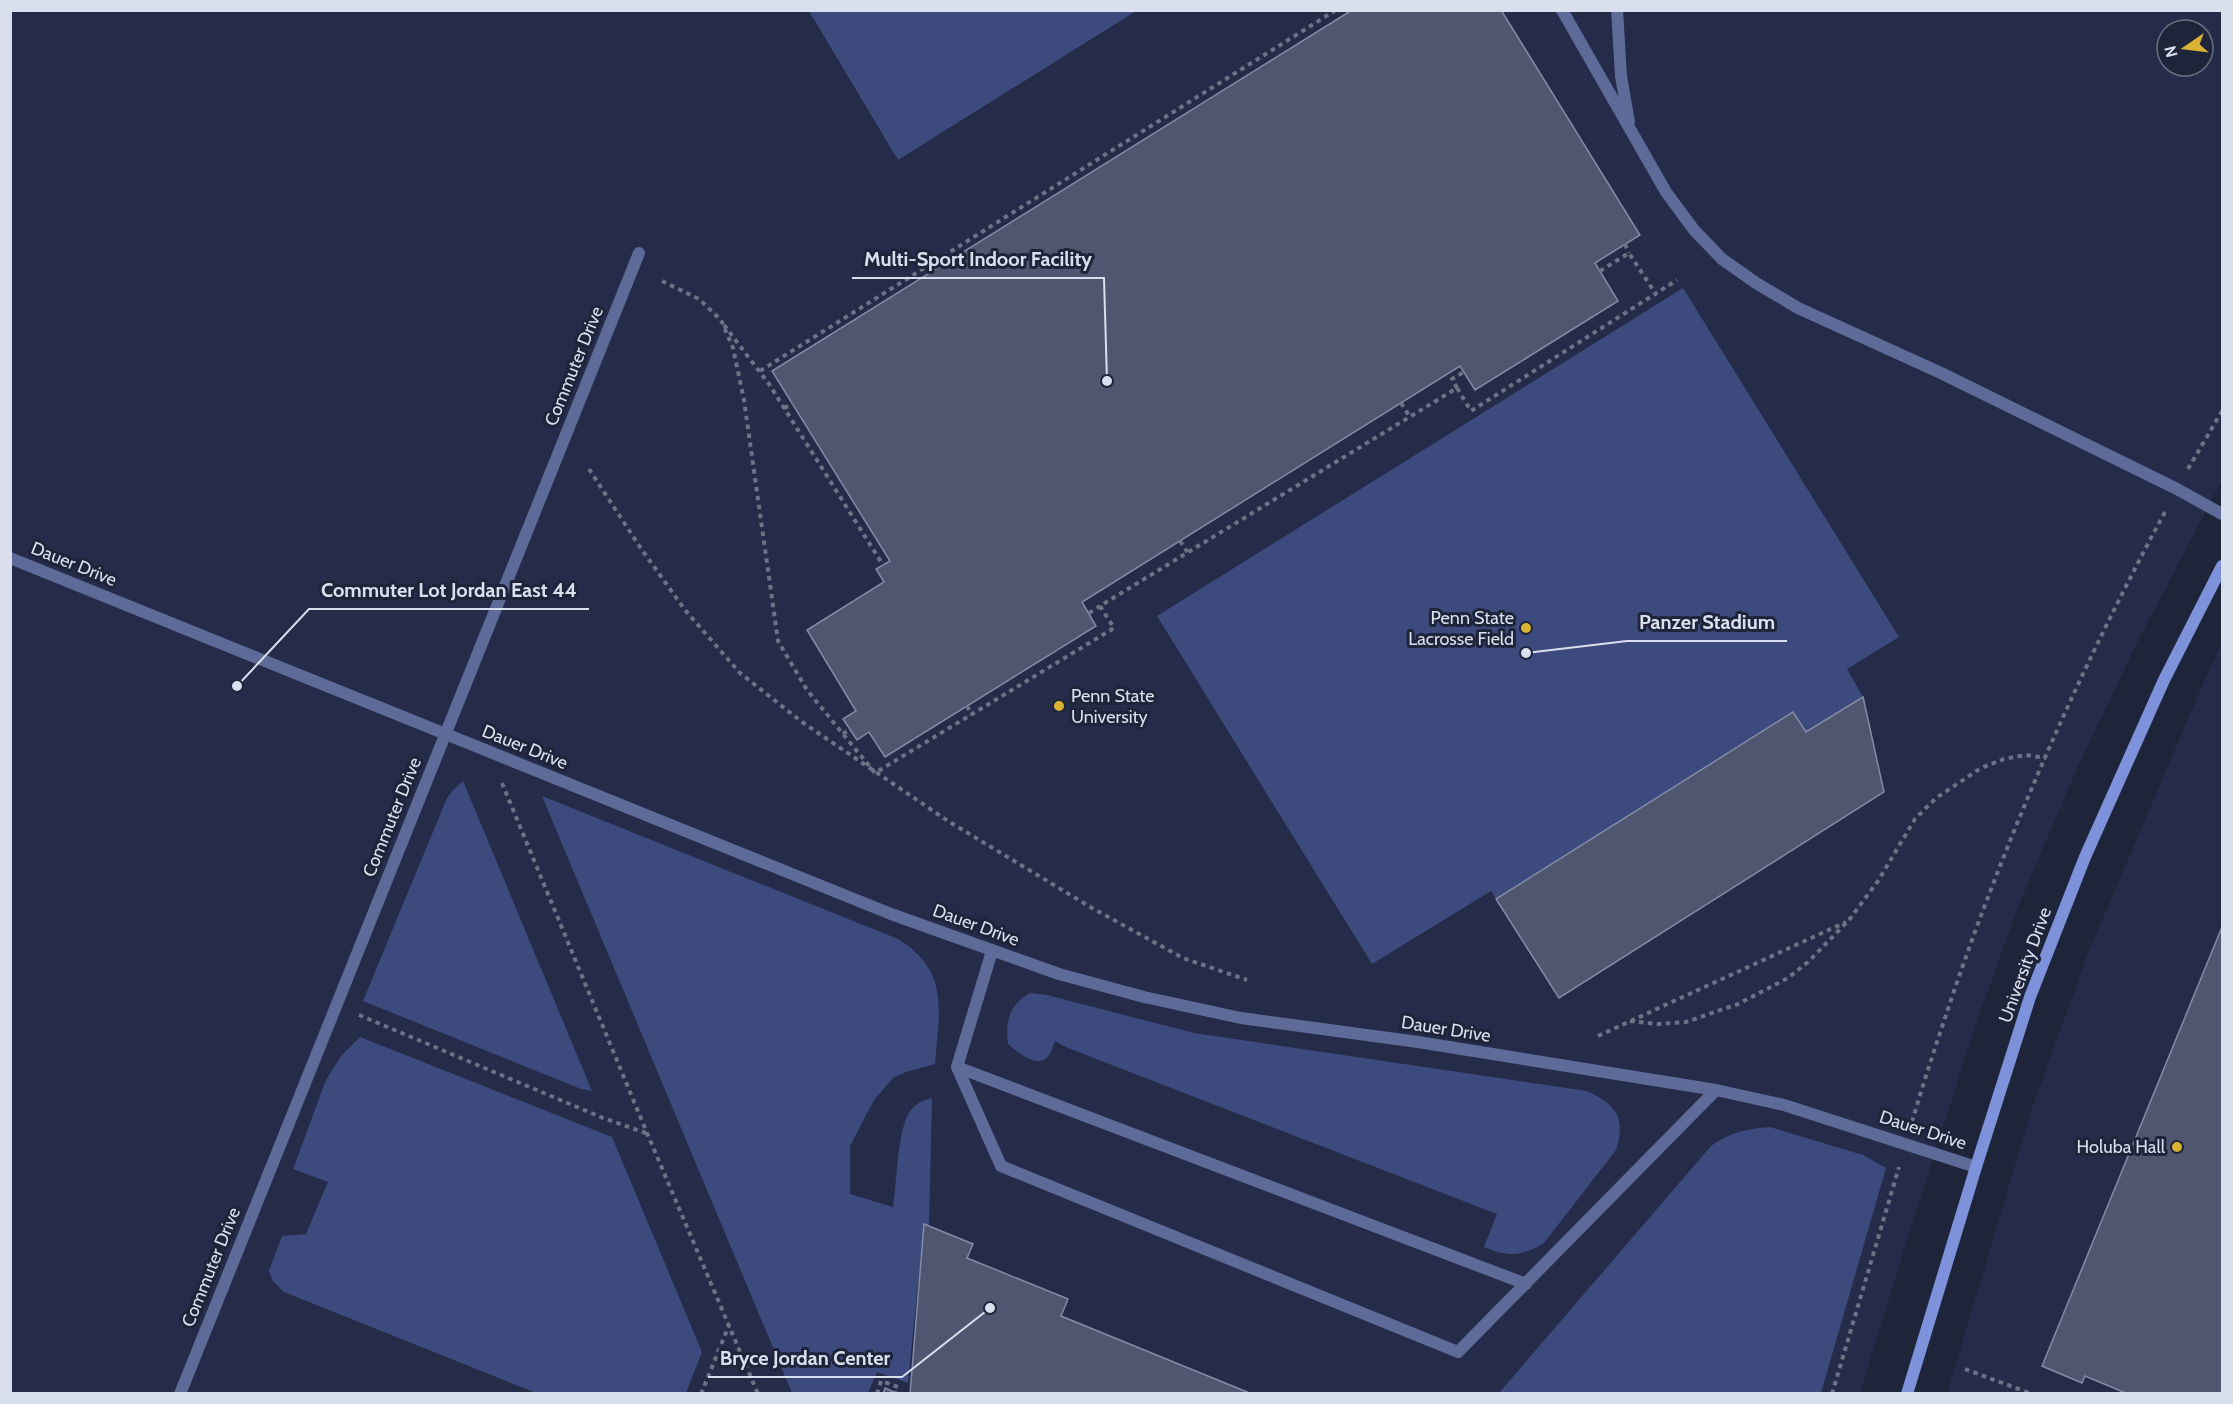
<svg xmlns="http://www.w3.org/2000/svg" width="2233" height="1404" viewBox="0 0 2233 1404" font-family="Cabin,sans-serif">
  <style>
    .built { fill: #252c49; fill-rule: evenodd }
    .green { fill: #3d4a7d }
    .building { fill: #4f5770; stroke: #838ba7; stroke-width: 1.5 }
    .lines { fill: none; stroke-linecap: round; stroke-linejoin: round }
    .path { stroke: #6d7386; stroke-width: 4; stroke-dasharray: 4.5 4.5; stroke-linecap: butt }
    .service { stroke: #5e6b99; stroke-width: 12 }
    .minor { stroke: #5e6b99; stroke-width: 12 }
    .secondary { stroke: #7e92db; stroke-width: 12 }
    .poi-dot { fill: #d9b334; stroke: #1e253b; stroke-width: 2 }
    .labels { text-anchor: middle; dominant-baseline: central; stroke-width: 6; stroke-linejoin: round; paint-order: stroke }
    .street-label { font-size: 18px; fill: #dadfee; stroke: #1e253b }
    .poi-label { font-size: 18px; fill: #dadfee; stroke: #1e253b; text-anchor: end }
    .leader { fill: none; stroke: #dadfee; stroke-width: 2 }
    .callout-dot { fill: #dadfee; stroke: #1e253b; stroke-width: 2 }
    .callout-label { font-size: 20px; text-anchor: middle; font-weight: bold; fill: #dadfee; stroke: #1e253b; stroke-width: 6; stroke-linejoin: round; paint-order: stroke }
  </style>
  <rect width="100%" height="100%" fill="#1e253b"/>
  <path class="built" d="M10,11H2222V480L2136,645L2078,766L2018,907L1978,1018L1911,1227L1860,1393H11ZM2167,30H2203V66H2167Z
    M2222,643V1393L1947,1394L2033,1105L2089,951L2206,677Z"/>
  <path class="green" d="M809,11H1136L898,160Z
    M1683,288L1899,637L1847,669L1863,697L1884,792L1559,998L1491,891L1372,964L1157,616Z
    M463,781L592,1091L581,1089L363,1001L447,798L453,790Z
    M542,796L898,939C950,971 939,1011 935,1064L906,1072L893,1078L874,1100L850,1146V1194L893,1207C897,1183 897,1133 909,1113C915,1104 922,1100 932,1098L929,1226L924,1224L908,1383L877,1372L868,1393H792Z
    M1030,993L1047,995L1194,1033L1587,1091C1617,1105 1626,1118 1616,1150L1544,1243C1521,1257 1508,1257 1484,1247L1497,1214L1068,1048L1055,1041C1053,1044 1052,1051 1050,1054C1038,1071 1019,1053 1008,1044C1005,1023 1009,1004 1030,993Z
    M360,1037L612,1137L702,1352L686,1393H536L284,1292L273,1281L269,1271L282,1236L306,1234L328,1182L293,1169L326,1080L341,1056Z
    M1770,1127L1863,1155L1886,1168L1821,1393H1499L1711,1146C1731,1132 1746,1129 1770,1127Z"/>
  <path class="building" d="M1352,10H1501L1640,235L1595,263L1618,301L1475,390L1460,366L1082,602L1096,626L885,757L869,732L857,740L843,719L856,711L807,630L884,582L876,569L890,561L772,371Z
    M1863,697L1884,792L1559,998L1496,899L1793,712L1806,732Z
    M2222,927V1394H2128L2085,1376L2082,1383L2042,1366Z
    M924,1224L973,1244L967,1258L1068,1299L1061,1316L1252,1394H910Z
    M885,1388L896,1393L897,1394H883Z"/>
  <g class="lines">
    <path class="path" d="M1625,244L1629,253
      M1600,271L1629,253L1655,293
      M662,281L699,299L721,320L733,348L744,400L778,641L807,690L875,773L1114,628L1100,606L1457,388L1471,411L1677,280
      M724,325L769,384L883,565
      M760,371L1336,10
      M1457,388L1452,379L1464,372
      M1401,403L1410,417
      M784,408L793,404
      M589,469L640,547L685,610L740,673L802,722L948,821L1092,908L1183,958L1247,980
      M2188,469L2222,411
      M1180,541L1188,553
      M1089,613L1100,606
      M967,706L972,715
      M843,734L850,729
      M502,783L647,1133L758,1394
      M359,1015L603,1118L646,1133
      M1630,1021L1658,1024L1686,1022L1738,1004L1788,978L1808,962L1849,920L1878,881L1915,819L1936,798L1981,768L2004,759L2026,755L2046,758
      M1598,1036L1846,922
      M1912,1122C1925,1077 1940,1033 1955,988C2012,823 2083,663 2166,510
      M1965,1369L2032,1394
      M701,1394L729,1325
      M877,1394L881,1381L898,1387L896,1393
      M1832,1394L1899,1167"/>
    <path class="service" d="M1562,10L1666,192L1694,230L1722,259L1756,283L1798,308L1941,373L2177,489L2222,514
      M1617,10L1621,76L1629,122
      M992,951L957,1067L1001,1166L1458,1352L1716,1090
      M957,1067L1526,1284"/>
    <path class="minor" d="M10,558L891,914L1059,974L1144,997L1241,1018L1418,1042L1716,1090L1784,1105L1976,1167
      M180,1394L639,253"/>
    <path class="secondary" d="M1907,1394L1976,1167L2030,997L2085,857L2164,680L2222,566"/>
  </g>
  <g class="poi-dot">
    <circle cx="1526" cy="628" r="6"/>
    <circle cx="1059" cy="706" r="6"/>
    <circle cx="2177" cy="1147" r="6"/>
  </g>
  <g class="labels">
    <g class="street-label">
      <text transform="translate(574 366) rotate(-68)">Commuter Drive</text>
      <text transform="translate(74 564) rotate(22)">Dauer Drive</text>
      <text transform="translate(525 747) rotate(22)">Dauer Drive</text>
      <text transform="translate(392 817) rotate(-68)">Commuter Drive</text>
      <text transform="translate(976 925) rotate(20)">Dauer Drive</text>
      <text transform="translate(2025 965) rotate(-70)">University Drive</text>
      <text transform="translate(1446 1029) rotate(9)">Dauer Drive</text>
      <text transform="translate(1923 1130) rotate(18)">Dauer Drive</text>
      <text transform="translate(211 1267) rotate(-68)">Commuter Drive</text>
    </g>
    <g class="poi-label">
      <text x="1514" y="618">Penn State<tspan x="1514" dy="21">Lacrosse Field</tspan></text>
      <text x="1071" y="696" text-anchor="start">Penn State<tspan x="1071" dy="21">University</tspan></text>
      <text x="2165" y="1147">Holuba Hall</text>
    </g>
  </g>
  <path class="leader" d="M1107 381L1104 278H852M237 686L309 609H589M1526 653L1627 641H1787M990 1308L902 1377H708"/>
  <g class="callout-dot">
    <circle cx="1107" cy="381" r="6"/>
    <circle cx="237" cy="686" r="6"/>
    <circle cx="1526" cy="653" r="6"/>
    <circle cx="990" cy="1308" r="6"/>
  </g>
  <g class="callout-label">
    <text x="978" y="266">Multi-Sport Indoor Facility</text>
    <text x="449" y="597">Commuter Lot Jordan East 44</text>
    <text x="1707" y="629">Panzer Stadium</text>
    <text x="805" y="1365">Bryce Jordan Center</text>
  </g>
  <rect width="2233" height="1404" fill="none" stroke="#dadfee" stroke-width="24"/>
  <g transform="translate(2185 48) rotate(256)"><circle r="28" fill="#1e253b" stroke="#696f83" stroke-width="1.5"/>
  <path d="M0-4.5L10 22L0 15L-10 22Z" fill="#d9b334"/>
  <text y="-9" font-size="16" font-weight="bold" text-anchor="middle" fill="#dadfee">N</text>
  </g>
</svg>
